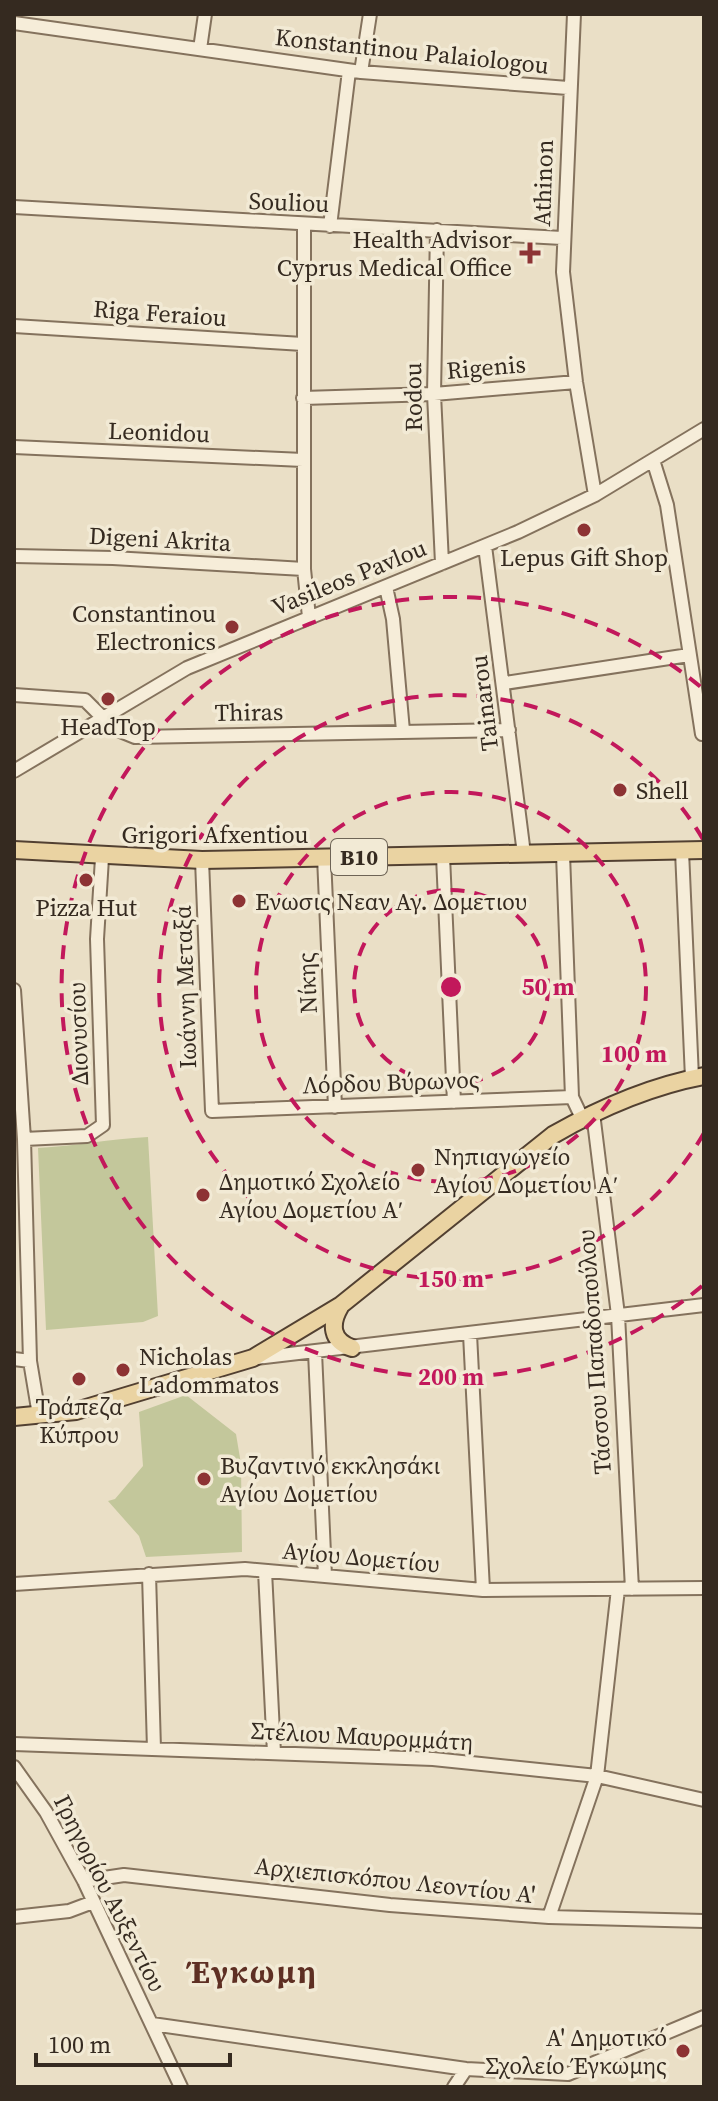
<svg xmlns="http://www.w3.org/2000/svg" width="718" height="2101" viewBox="0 0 718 2101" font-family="'Source Serif 4',serif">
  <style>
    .green { fill: #c3c79b }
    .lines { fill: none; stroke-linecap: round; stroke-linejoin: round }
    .minor-casing { stroke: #84725d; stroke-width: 16 }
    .major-casing { stroke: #524031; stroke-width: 20 }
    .minor { stroke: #f6edd9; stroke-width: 12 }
    .major { stroke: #ead3a2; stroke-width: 16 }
    .ring { fill: none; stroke: #c2185b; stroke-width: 4; stroke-dasharray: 14 10 }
    .poi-dot { fill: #8d3334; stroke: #f2ead5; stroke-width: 3 }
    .labels { text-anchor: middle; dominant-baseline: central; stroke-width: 7; stroke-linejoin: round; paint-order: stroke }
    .shield { fill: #f2ead5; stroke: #6e6456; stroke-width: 2 }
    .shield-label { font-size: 22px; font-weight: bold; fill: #352a20 }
    .street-label { font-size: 24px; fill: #352a20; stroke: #f2ead5 }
    .poi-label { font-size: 24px; fill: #352a20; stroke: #f2ead5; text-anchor: start }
    .district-label { font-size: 32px; font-weight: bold; letter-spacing: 2px; fill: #5e2f23; stroke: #f2ead5 }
    .centre { fill: #c2185b; stroke: #f2ead5; stroke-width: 4 }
    .ring-label { font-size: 24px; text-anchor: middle; font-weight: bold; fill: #c2185b; stroke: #f2ead5; stroke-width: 7; stroke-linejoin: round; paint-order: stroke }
  </style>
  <rect width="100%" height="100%" fill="#eadfc6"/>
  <path class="green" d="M148,1137L158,1316L143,1322L46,1330L38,1148C75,1146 110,1139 148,1137Z
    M186,1395L236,1434L241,1464L242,1552L146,1557L139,1536L108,1501L115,1499L143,1466L139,1412Z"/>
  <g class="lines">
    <defs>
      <path id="minor" d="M574,14L563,272L576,382L595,495
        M14,23L361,72L568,88
        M200,49L205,14
        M361,72L370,14
        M14,207L562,238
        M304,225V569L309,617
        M330,226L349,71
        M437,230L434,394L442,563
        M14,326L303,344
        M303,398L434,394L576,382
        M14,447L303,460
        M653,460L667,505L702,734
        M485,546L524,854
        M14,556L113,558L304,569
        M386,587L393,619L403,731
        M505,683L689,655
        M14,695L85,700L113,728L135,737L509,730
        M14,771L187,668L518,532L595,495L704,429
        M682,851L692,1078
        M563,854L572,1097L582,1118
        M443,856L454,1102
        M324,857L335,1107
        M202,860L212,1111L572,1097
        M14,990L24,1139L30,1361L39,1415
        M593,1113L618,1315L632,1589
        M24,1139L87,1136L103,1125L97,939L102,858
        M470,1334L483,1590
        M315,1352L325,1576
        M256,1358L704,1305
        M14,1359L30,1361
        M265,1571L274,1753
        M149,1574L154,1749
        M14,1584L245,1569L483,1590L704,1588
        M14,1744L433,1759L597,1776L704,1800
        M14,1767L46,1812L84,1881L181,2087
        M84,1881L124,1875L390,1905L549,1917L704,1921
        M14,1917L69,1911L93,1902
        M549,1917L597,1776L618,1589
        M152,2024L466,2069L568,2074L704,2017
        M454,2087L466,2069"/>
      <path id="major" d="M14,850L202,860L704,850
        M340,1307C330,1324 331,1341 352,1348
        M14,1417L76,1411L253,1358L341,1305L553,1135C600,1108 651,1086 704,1076"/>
    </defs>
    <use href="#minor" class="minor-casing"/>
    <use href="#major" class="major-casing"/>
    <use href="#minor" class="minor"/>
    <use href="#major" class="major"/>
  </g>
  <g class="ring">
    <circle cx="451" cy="987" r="97"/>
    <circle cx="451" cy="987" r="195"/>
    <path d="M704 1133A292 292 0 1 1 704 841"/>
    <path d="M702 1286A390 390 0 1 1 702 688"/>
  </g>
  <g class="poi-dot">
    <path d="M526 241h8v8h8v8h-8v8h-8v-8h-8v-8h8z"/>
    <circle cx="584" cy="530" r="8"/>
    <circle cx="232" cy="627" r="8"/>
    <circle cx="108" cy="699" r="8"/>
    <circle cx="620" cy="790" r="8"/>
    <circle cx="86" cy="880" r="8"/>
    <circle cx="239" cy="901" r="8"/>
    <circle cx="418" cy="1170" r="8"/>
    <circle cx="203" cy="1195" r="8"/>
    <circle cx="123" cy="1370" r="8"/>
    <circle cx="79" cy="1379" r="8"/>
    <circle cx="204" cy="1479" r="8"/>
    <circle cx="683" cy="2051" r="8"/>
  </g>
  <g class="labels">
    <rect class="shield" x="331" y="839" width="56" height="36" rx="6"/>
    <g class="shield-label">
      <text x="359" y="857">B10</text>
    </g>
    <g class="street-label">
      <text transform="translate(412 51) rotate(6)">Konstantinou Palaiologou</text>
      <text transform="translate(543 183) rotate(-88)">Athinon</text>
      <text transform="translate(289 202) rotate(2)">Souliou</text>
      <text transform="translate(160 313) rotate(4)">Riga Feraiou</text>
      <text transform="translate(486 367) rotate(-5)">Rigenis</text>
      <text transform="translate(413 397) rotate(-91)">Rodou</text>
      <text transform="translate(159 432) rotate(2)">Leonidou</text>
      <text transform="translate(160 539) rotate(3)">Digeni Akrita</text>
      <text transform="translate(349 577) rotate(-22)">Vasileos Pavlou</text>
      <text transform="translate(484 703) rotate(-97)">Tainarou</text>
      <text transform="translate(249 712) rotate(-1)">Thiras</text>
      <text x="215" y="834">Grigori Afxentiou</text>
      <text transform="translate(307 983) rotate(-93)">Νίκης</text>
      <text transform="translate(185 987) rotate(-92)">Ιωάννη Μεταξά</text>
      <text transform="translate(78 1034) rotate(-92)">Διονυσίου</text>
      <text transform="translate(391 1082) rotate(-2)">Λόρδου Βύρωνος</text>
      <text transform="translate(594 1352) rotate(-94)">Τάσσου Παπαδοπούλου</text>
      <text transform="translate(361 1557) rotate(5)">Αγίου Δομετίου</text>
      <text transform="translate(362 1736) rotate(3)">Στέλιου Μαυρομμάτη</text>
      <text transform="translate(395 1880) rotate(6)">Αρχιεπισκόπου Λεοντίου Α'</text>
      <text transform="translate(110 1893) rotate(63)">Γρηγορίου Αυξεντίου</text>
    </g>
    <g class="poi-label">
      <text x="512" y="239" text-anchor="end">Health Advisor<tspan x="512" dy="28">Cyprus Medical Office</tspan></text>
      <text x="584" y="557" text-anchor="middle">Lepus Gift Shop</text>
      <text x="216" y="613" text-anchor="end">Constantinou<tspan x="216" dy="28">Electronics</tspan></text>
      <text x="108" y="726" text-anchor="middle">HeadTop</text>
      <text x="636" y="790">Shell</text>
      <text x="255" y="901">Ενωσις Νεαν Αγ. Δομετιου</text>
      <text x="86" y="907" text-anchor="middle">Pizza Hut</text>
      <text x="434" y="1156">Νηπιαγωγείο<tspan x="434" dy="28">Αγίου Δομετίου Αʹ</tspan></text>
      <text x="219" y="1181">Δημοτικό Σχολείο<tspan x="219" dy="28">Αγίου Δομετίου Αʹ</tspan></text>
      <text x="139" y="1356">Nicholas<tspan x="139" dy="28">Ladommatos</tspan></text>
      <text x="79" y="1406" text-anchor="middle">Τράπεζα<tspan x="79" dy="28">Κύπρου</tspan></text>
      <text x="220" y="1465">Βυζαντινό εκκλησάκι<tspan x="220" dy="28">Αγίου Δομετίου</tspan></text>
      <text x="667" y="2037" text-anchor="end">Α' Δημοτικό<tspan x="667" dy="28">Σχολείο Έγκωμης</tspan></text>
    </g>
    <g class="district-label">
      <text x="252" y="1972">Έγκωμη</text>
    </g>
  </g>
  <circle cx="451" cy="987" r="12" class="centre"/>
  <g class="ring-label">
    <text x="548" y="995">50 m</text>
    <text x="634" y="1062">100 m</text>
    <text x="451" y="1287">150 m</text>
    <text x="451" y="1385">200 m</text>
  </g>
  <rect width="718" height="2101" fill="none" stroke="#352a20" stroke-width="32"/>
  <path d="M36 2053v12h194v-12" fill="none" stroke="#352a20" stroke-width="4"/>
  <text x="48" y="2053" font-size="24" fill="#352a20" stroke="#f2ead5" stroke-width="6" paint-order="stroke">100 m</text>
</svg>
